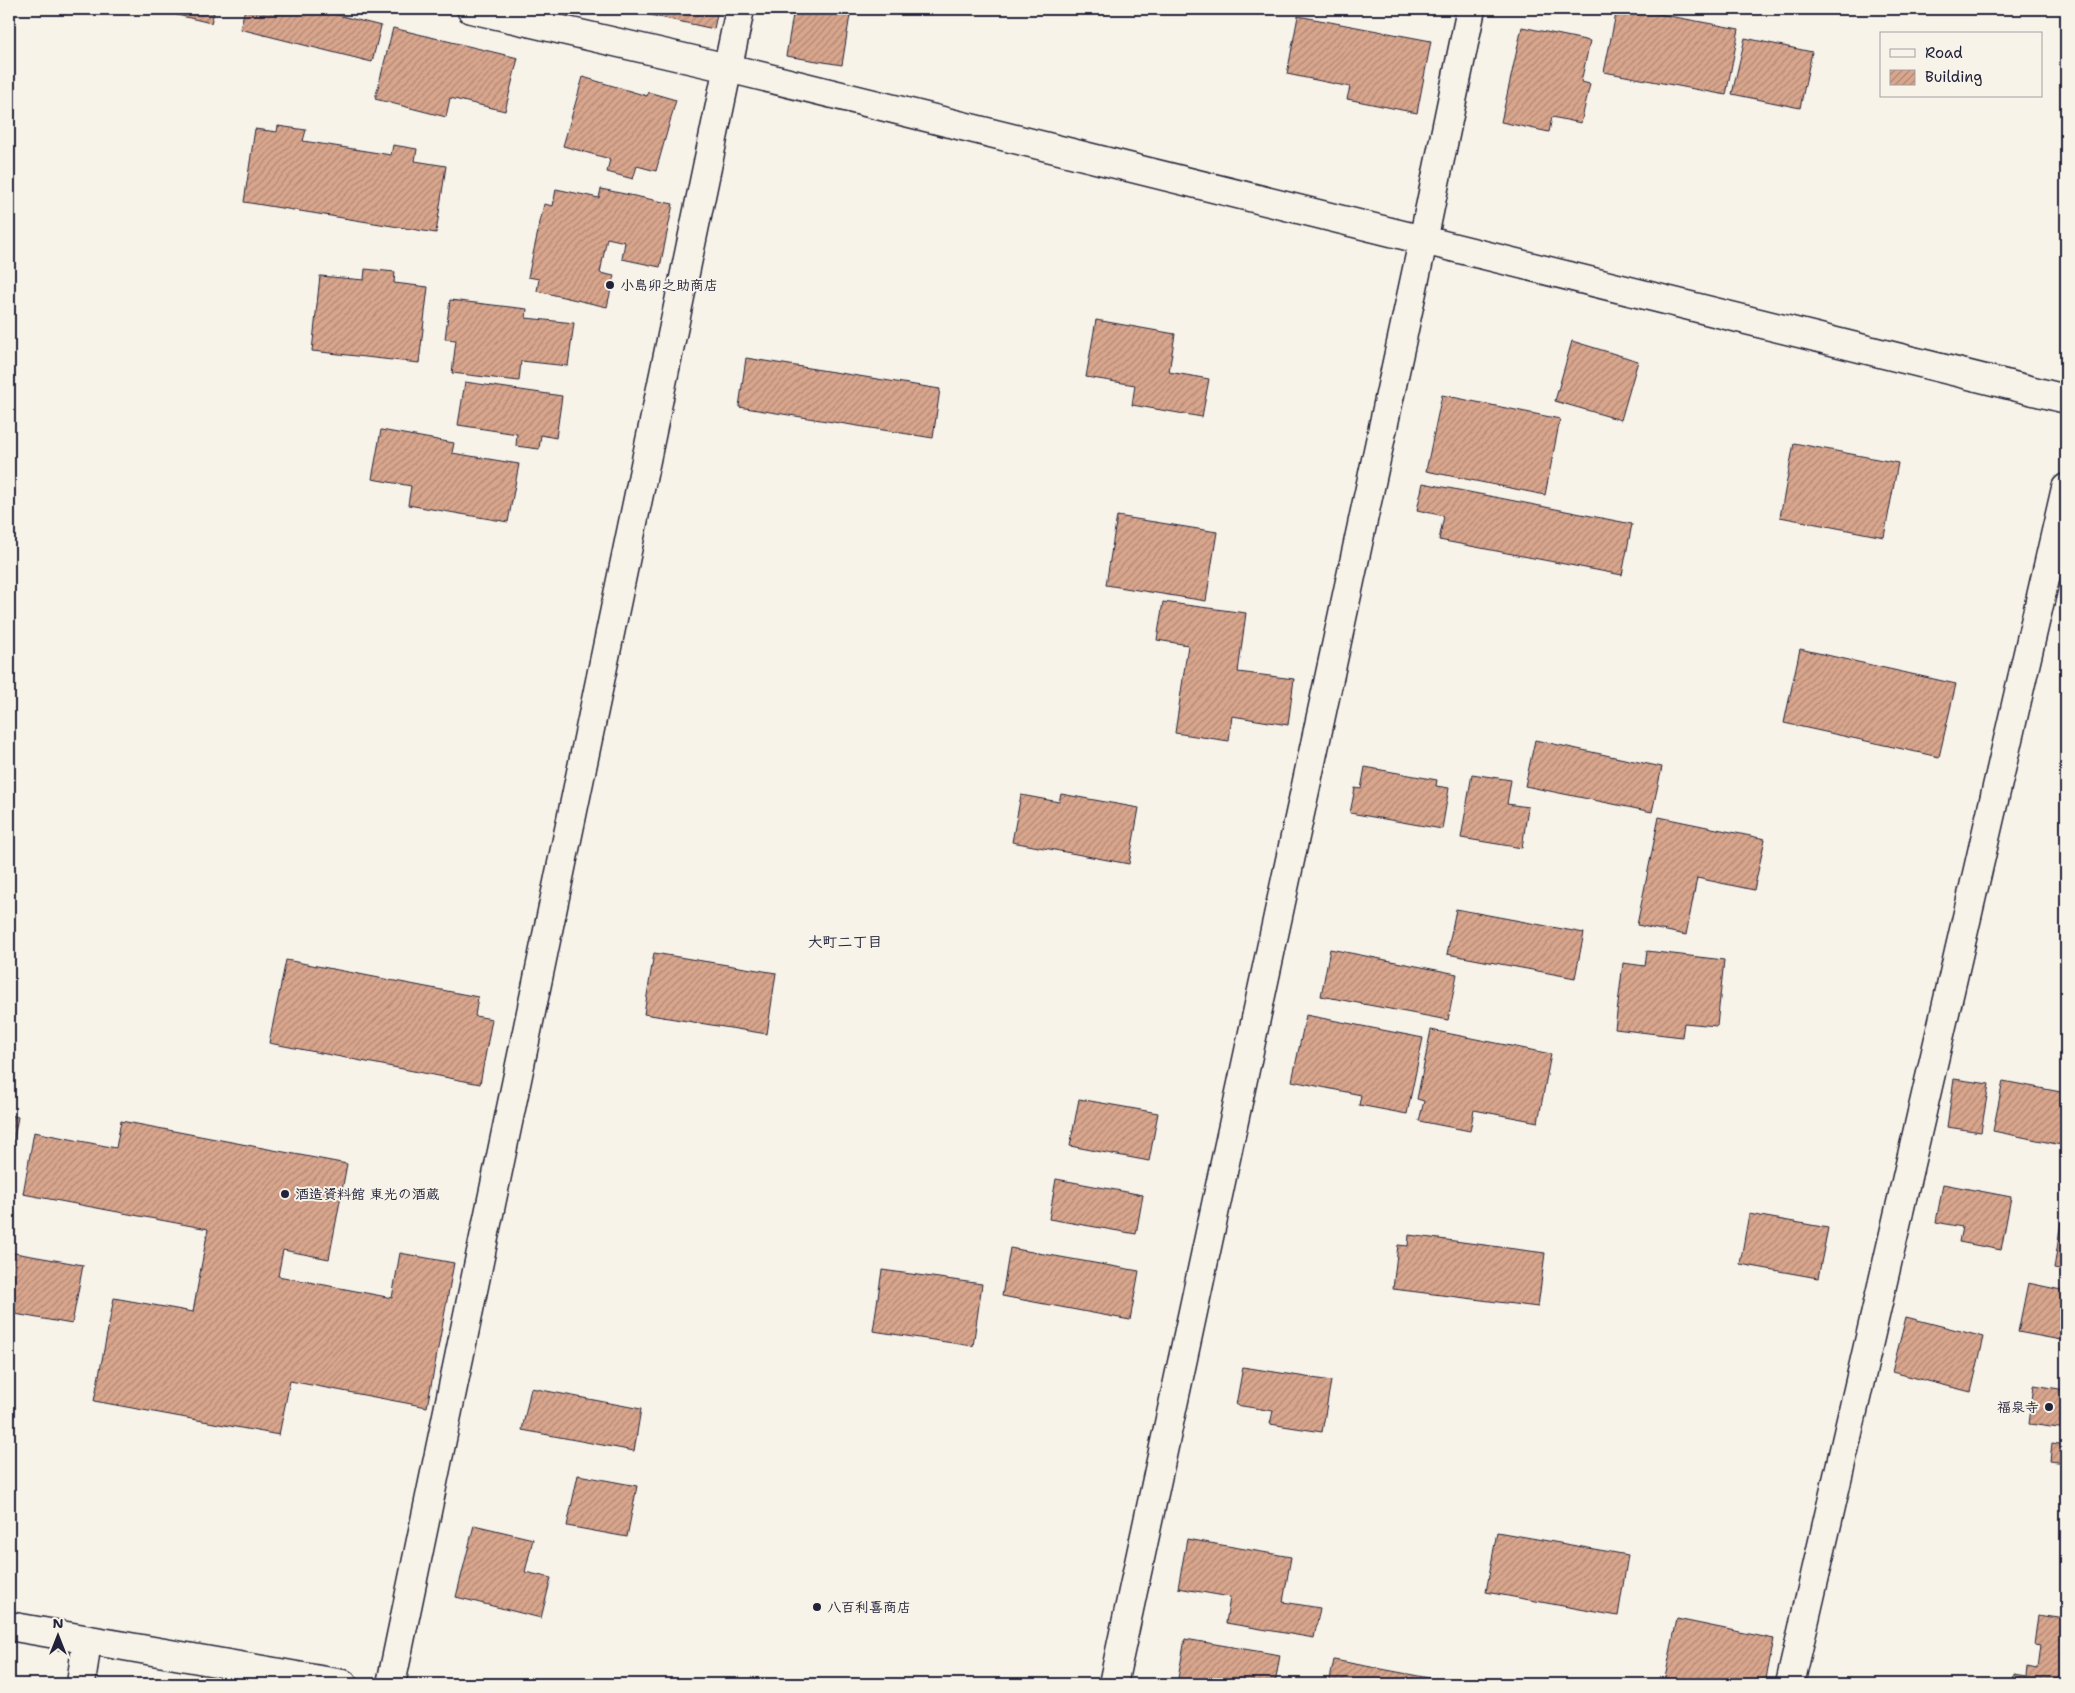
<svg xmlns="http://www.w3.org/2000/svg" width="2075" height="1693" viewBox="0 0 2075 1693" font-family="'Shantell Sans','Klee One',sans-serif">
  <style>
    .building { fill: url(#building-hatch); stroke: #22223b }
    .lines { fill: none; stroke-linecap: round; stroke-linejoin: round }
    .street-casing { stroke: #22223b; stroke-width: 31 }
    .secondary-casing { stroke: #22223b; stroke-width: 31 }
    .street { stroke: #f7f3e8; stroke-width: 28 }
    .secondary { stroke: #f7f3e8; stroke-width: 28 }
    .poi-dot { fill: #22223b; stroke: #f7f3e8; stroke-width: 2 }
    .labels { text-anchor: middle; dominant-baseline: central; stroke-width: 4; stroke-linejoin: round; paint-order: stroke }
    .poi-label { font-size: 14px; font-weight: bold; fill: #22223b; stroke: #f7f3e8; text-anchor: start }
    .neighbourhood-label { font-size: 15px; font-weight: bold; fill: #22223b; stroke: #f7f3e8 }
  </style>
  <defs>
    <pattern id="building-hatch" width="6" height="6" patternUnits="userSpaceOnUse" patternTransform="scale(1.25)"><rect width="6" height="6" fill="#d9a68d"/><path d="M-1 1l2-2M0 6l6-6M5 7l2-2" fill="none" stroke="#b08774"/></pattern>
  </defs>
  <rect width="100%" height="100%" fill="#f7f3e8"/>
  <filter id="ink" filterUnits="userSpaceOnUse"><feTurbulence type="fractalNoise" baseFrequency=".02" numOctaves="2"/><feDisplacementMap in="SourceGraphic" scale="10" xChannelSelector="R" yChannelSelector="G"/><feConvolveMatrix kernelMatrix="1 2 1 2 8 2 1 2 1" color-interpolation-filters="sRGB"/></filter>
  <g filter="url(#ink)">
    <path class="building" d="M152,9H215L211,23Z
      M245,9H314L381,26L372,62L240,29Z
      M623,9H718L714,29Z
      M794,9H851L842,65L786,56Z
      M1617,9H1632L1739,29L1726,95L1604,72Z
      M1298,16L1431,41L1417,113L1347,99L1350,87L1287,74Z
      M1522,27L1590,41L1581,82L1590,84L1581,123L1552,117L1549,132L1501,122Z
      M393,28L518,58L505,111L450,98L446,117L375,99Z
      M1745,38L1812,52L1800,108L1732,94Z
      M583,77L647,96L648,92L676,100L656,171L637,166L633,179L607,172L610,159L563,146Z
      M278,126L306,130L303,141L391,155L393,145L417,149L415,161L446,166L436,233L244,202L255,129L277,132Z
      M556,189L599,198L601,189L673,204L660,267L622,259L625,242L607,238L600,273L614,276L607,307L537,291L539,279L528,277L544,204L553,206Z
      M365,269L395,272L394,283L428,287L419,363L312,351L320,276L364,280Z
      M450,300L527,309L526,318L574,323L568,366L521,361L519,381L452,373L456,340L445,339Z
      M1096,320L1175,334L1169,372L1209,379L1202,417L1132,405L1135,385L1086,377Z
      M1572,341L1638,361L1621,420L1555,401Z
      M746,358L940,389L933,438L739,407Z
      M465,382L562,396L556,438L541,435L539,449L516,446L517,434L458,425Z
      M1442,395L1560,419L1545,495L1426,471Z
      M381,430L454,443L452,453L519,464L508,522L408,505L411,486L372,479Z
      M1794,443L1898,463L1884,537L1780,517Z
      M1423,483L1632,524L1622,575L1439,540L1444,516L1417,510Z
      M1117,516L1217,532L1206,601L1106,585Z
      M1163,602L1246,613L1238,672L1294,679L1288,725L1232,716L1229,741L1175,733L1188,645L1157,640Z
      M1800,649L1956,684L1939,757L1784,723Z
      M1535,740L1662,767L1652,812L1525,786Z
      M1365,767L1437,780L1436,786L1449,788L1442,829L1350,813L1355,788L1361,789Z
      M1472,774L1511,780L1507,804L1528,807L1522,848L1461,838Z
      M1061,794L1139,808L1129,864L1012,842L1021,795L1059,802Z
      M1659,817L1765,839L1754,890L1697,878L1686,935L1637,925Z
      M1456,909L1584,933L1575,978L1447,954Z
      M1330,949L1457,974L1448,1020L1321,996Z
      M1647,951L1724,960L1717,1026L1684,1023L1682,1037L1615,1029L1623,963L1645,966Z
      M654,953L776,973L767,1034L644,1014Z
      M286,960L478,997L475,1016L492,1019L480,1084L269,1043Z
      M1306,1015L1423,1038L1407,1114L1359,1105L1361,1095L1292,1081Z
      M1431,1030L1551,1054L1538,1122L1474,1110L1470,1131L1419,1121L1424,1101L1417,1099Z
      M1954,1079L1989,1084L1981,1132L1947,1127Z
      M2003,1081L2066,1093V1146L1993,1131Z
      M1079,1099L1158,1113L1149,1161L1070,1146Z
      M9,1115L18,1117L10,1159L9,1158Z
      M121,1121L347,1164L329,1259L283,1250L278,1276L392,1298L400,1253L454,1263L427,1407L290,1381L279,1435L94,1401L114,1298L193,1312L208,1229L23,1194L34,1132L116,1148Z
      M1056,1179L1143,1195L1136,1234L1049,1219Z
      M1943,1184L2011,1197L2001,1250L1959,1242L1962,1227L1936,1222Z
      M1749,1214L1828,1228L1818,1278L1740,1264Z
      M2061,1222H2066V1271L2054,1269Z
      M1409,1235L1545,1253L1538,1307L1393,1289L1398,1245L1408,1246Z
      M1010,1248L1139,1271L1130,1320L1002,1296Z
      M9,1252L83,1265L72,1324L9,1313Z
      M882,1270L982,1284L973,1346L873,1331Z
      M2028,1283L2066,1291V1341L2018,1332Z
      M1906,1317L1984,1337L1971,1392L1892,1372Z
      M1243,1367L1331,1381L1322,1432L1270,1424L1273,1411L1236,1405Z
      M2034,1385L2066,1390V1429L2029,1424Z
      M531,1388L641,1409L634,1451L522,1430Z
      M2052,1443L2066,1445V1497H2060L2065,1463L2050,1461Z
      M578,1475L637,1486L627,1537L567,1526Z
      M474,1525L533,1539L525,1572L551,1578L541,1618L456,1597Z
      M1497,1532L1628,1555L1618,1616L1486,1592Z
      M1187,1539L1291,1557L1283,1602L1320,1608L1314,1638L1226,1623L1230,1597L1178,1588Z
      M2038,1615L2066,1619V1684H2011L2013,1675L2026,1677L2027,1667L2037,1669L2040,1646L2034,1645Z
      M1677,1619L1774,1639L1765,1684H1693L1665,1678Z
      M1185,1639L1280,1655L1275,1684H1177Z
      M1334,1660L1429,1678L1428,1684H1329Z"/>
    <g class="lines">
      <defs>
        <path id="street" d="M9,1626L343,1684
          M1113,1684L1423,241
          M1790,1684L2066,488"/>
        <path id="secondary" d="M471,9L728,68L2066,399
          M1423,241L1471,9
          M81,1684L87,1640
          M391,1684L740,9"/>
      </defs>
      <use href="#street" class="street-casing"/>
      <use href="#secondary" class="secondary-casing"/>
      <use href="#street" class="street"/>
      <use href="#secondary" class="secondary"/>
    </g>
  </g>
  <g class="poi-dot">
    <circle cx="610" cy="285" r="5"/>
    <circle cx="285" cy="1194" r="5"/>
    <circle cx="2049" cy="1407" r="5"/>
    <circle cx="817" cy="1607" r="5"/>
  </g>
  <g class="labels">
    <g class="poi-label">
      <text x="620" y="285">小島卯之助商店</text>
      <text x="295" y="1194">酒造資料館 東光の酒蔵</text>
      <text x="2039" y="1407" text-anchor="end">福泉寺</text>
      <text x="827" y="1607">八百利喜商店</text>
    </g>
    <g class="neighbourhood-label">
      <text x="845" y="942">大町二丁目</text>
    </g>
  </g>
  <rect width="2075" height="1693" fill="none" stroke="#f7f3e8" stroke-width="30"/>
  <rect x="15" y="15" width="2045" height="1663" fill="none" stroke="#22223b" stroke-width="2" filter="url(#ink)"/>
  <rect x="1880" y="32" width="162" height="65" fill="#f7f3e8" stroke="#a29fa3"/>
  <rect x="1890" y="49" width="25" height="8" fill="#f7f3e8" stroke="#a29fa3"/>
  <text x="1925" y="58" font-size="15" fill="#22223b">Road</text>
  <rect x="1890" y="70" width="25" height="15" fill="url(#building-hatch)" stroke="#a29fa3"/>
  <text x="1925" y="82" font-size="15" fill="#22223b">Building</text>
  <g transform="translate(58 1636)" stroke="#f7f3e8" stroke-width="4" paint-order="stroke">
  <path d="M0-4L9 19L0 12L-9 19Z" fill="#22223b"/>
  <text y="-8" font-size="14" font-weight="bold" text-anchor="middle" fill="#22223b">N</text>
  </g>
</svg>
